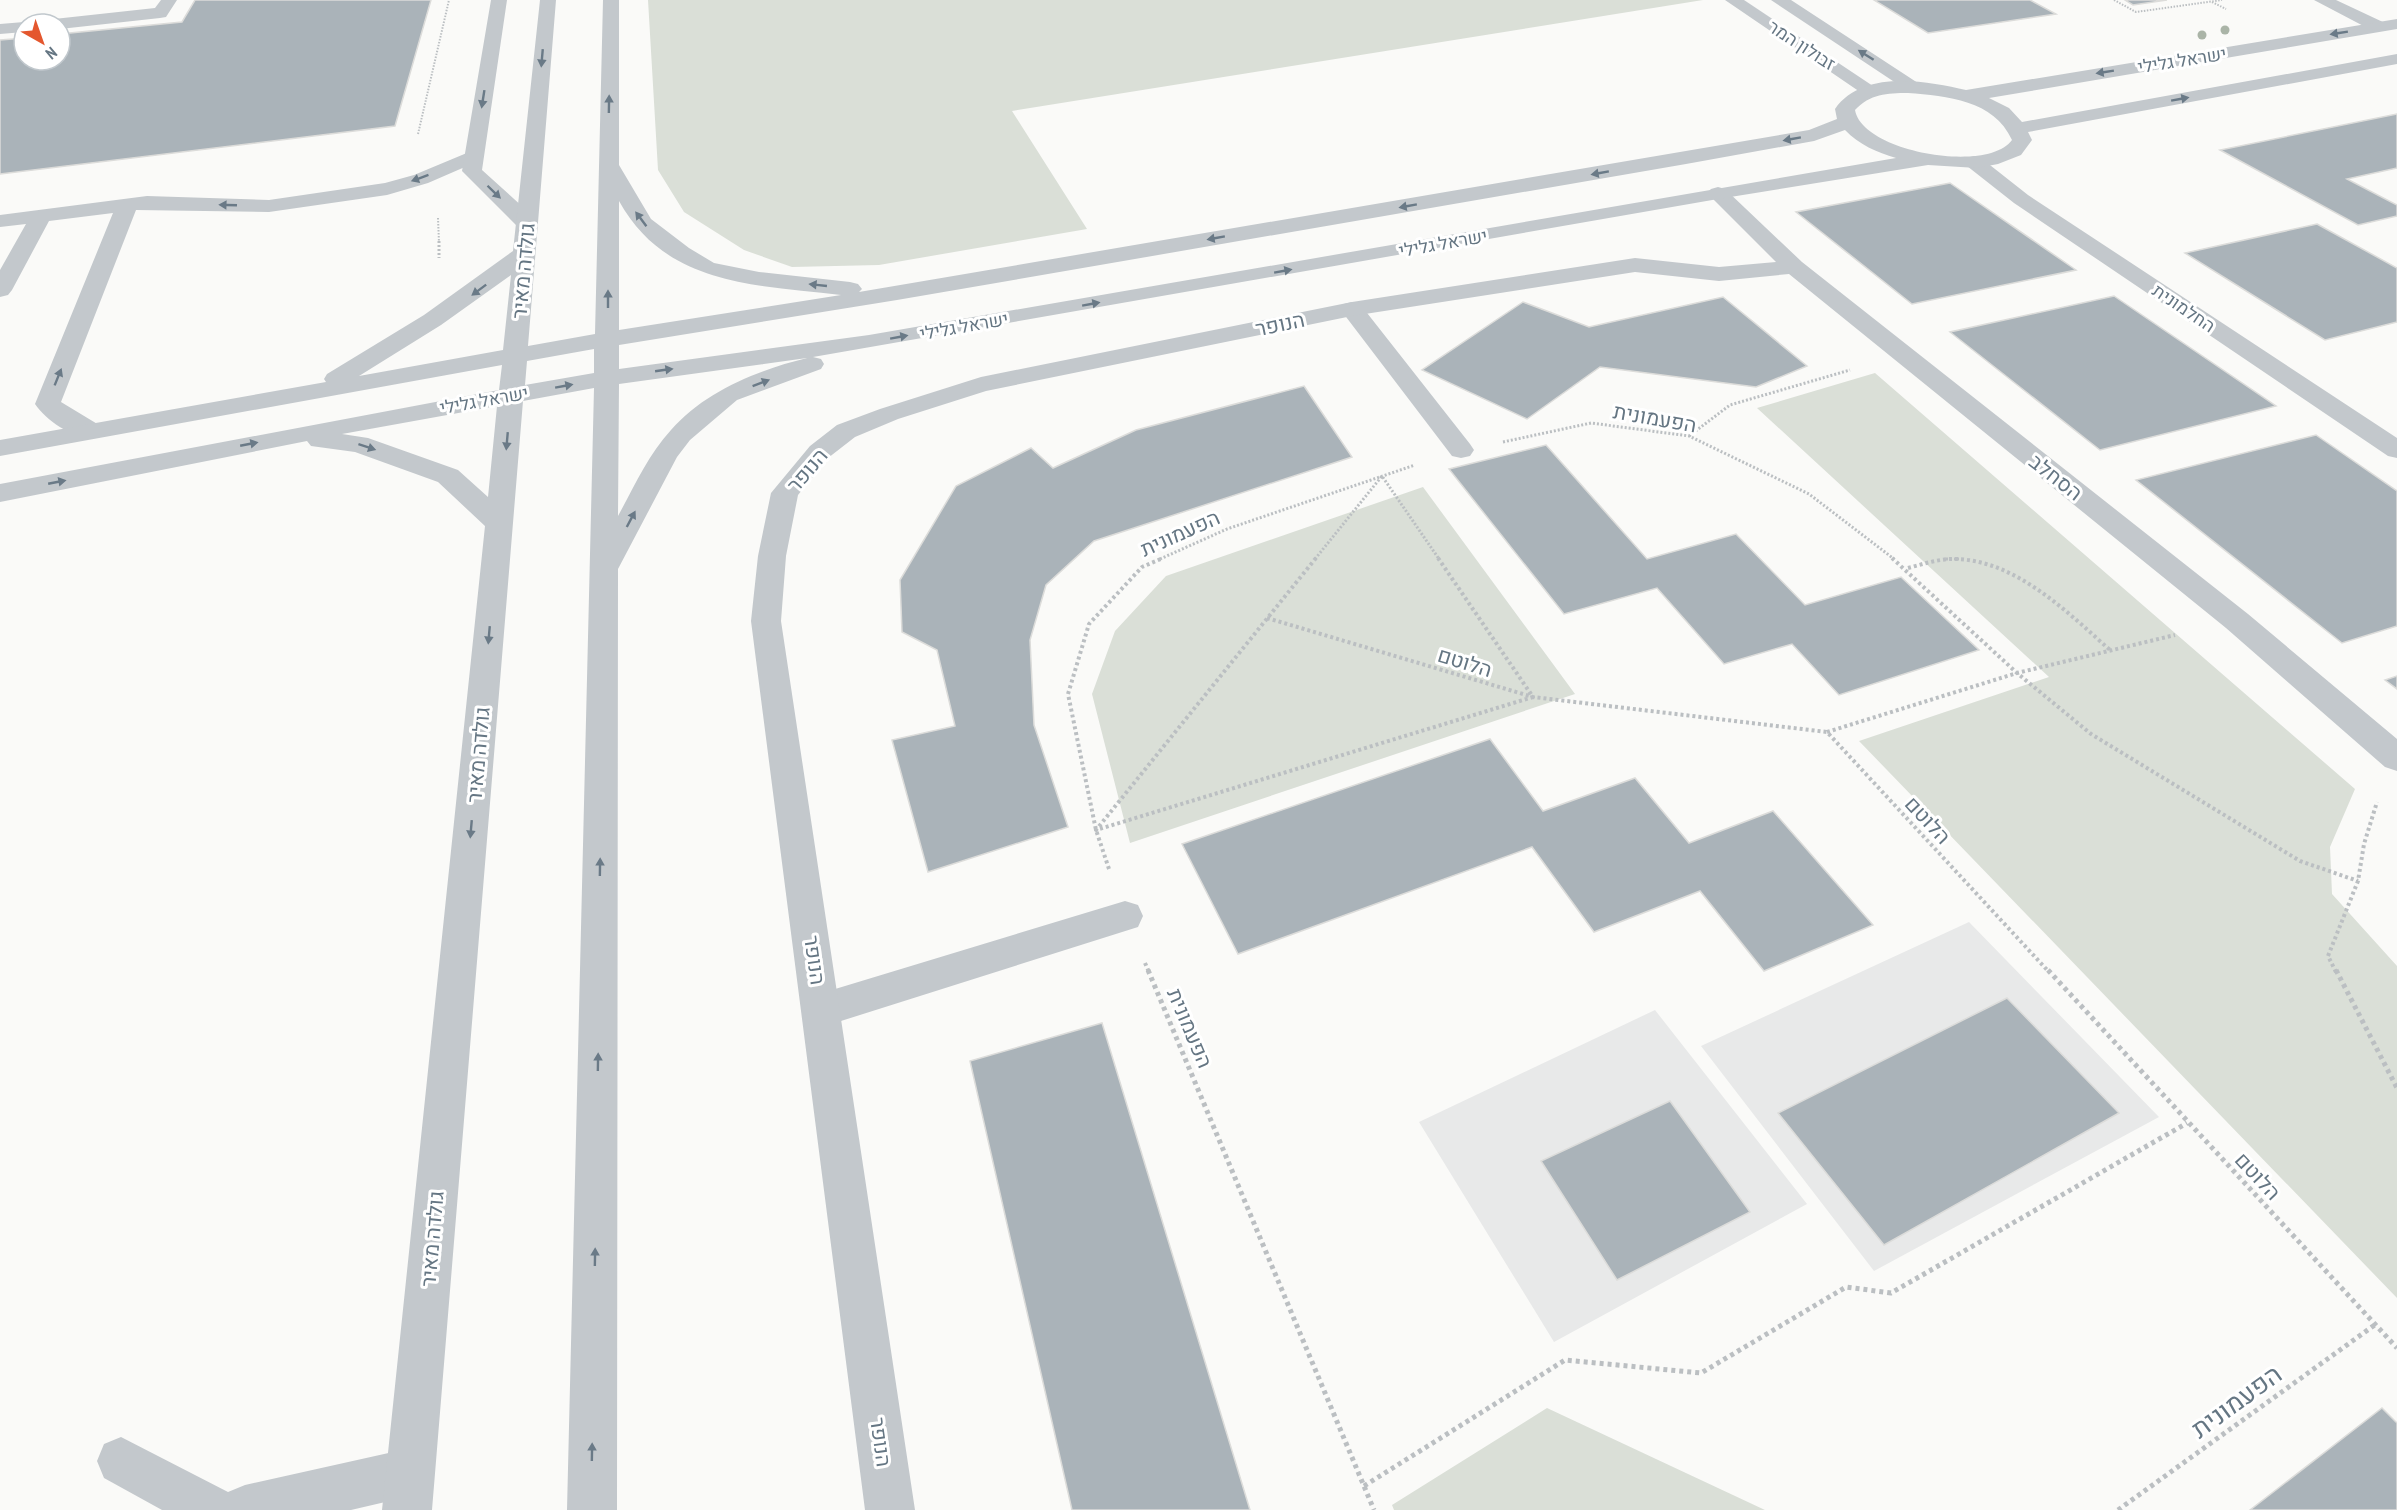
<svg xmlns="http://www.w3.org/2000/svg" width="2397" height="1510" viewBox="0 0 2397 1510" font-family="'PT Sans Narrow',Heebo,sans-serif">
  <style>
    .built { fill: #e8e9e9 }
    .green { fill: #dadfd7 }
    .building { fill: #aab3b9; stroke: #dcdcda; stroke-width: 1.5 }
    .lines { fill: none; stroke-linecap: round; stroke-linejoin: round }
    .path-far3 { stroke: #bbbfc2; stroke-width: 2; stroke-dasharray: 1.5 1.5; stroke-linecap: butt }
    .path-far2 { stroke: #bbbfc2; stroke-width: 3; stroke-dasharray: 2 2; stroke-linecap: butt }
    .path-far1 { stroke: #bbbfc2; stroke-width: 4; stroke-dasharray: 3 3; stroke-linecap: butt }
    .path { stroke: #bbbfc2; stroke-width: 5; stroke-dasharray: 4 4; stroke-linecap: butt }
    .service { fill: #c3c8cc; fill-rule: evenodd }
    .pedestrian { fill: #c3c8cc; fill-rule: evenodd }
    .minor { fill: #c3c8cc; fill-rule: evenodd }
    .tertiary { fill: #c3c8cc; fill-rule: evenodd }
    .tree { fill: #aab4a7 }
    .oneway { fill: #6a7a87 }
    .labels { text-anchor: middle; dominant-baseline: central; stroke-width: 6; stroke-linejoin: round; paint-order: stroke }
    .far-street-label { font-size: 18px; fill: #657683; stroke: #fff }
    .street-label { font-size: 21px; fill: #657683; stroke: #fff }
    .near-street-label { font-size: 26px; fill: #657683; stroke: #fff }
  </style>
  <rect width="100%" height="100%" fill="#fafaf8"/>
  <path class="built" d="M1969,922L2159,1117L1874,1271L1701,1046Z
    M1655,1010L1807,1204L1554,1342L1419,1122Z"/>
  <path class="green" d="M648,0H1703L1012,111L1087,229L879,265L792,267L744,250L684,212L658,170Z
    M1875,373L2355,789L2330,847L2332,894L2397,966V1298L1859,741L2049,677L1757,408Z
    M1423,487L1575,694L1130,843L1092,694L1115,631L1166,576Z
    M1547,1408L1765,1510H1394L1392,1505Z"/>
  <path class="building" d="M195,0H431L395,126L0,174V40L24,38V60H60V34L182,22Z
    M1874,0H2030L2056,14L1928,33Z
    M2125,0H2167L2133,5Z
    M2397,114V168L2347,179L2397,205V216L2358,225L2220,150Z
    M1950,183L2076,270L1912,304L1796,212Z
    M2317,224L2397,268V322L2325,340L2185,253Z
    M2114,296L2276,406L2100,450L1950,332Z
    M1723,297L1807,366L1756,387L1600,367L1527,419L1422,370L1523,302L1589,327Z
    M1304,386L1352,457L1094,541L1046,585L1030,640L1034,725L1068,827L928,872L892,740L955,726L937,650L902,632L900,580L956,486L1031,448L1053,468L1136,430Z
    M2316,435L2397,491V626L2342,643L2136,480Z
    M1546,445L1647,559L1736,534L1805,605L1901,577L1979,650L1839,695L1792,644L1724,664L1657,588L1564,614L1449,469Z
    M2397,676V689L2385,680Z
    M1490,739L1543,811L1635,778L1689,843L1773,811L1873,925L1764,971L1700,891L1594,932L1532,847L1238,954L1182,844Z
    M2007,998L2119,1113L1884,1245L1778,1113Z
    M1102,1023L1185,1296L1250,1510H1072L970,1061Z
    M1670,1101L1750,1212L1617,1280L1541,1161Z
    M2382,1408L2397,1423V1510H2250Z"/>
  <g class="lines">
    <path class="path-far3" d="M2114,0L2136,12L2222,0
      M2212,2L2226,9
      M418,134L449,0
      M438,218L439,243"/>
    <path class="path-far2" d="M439,241V258
      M1689,436L1730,405L1850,370
      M1503,442L1591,423L1689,436L1809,494L1894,559
      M1160,559L1227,529L1415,465
      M1315,559L1382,476L1439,559
      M1946,559H1959"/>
    <path class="path-far1" d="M1316,558L1096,830L1533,697L1438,558
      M1892,558L2017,673L2091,734L2300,861L2358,881
      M1908,568C1923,564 1938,559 1953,559C2015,559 2067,612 2110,650
      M1267,618L1533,697L1827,732L2049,972
      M1827,732L2017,673L2175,635
      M1109,869L1096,830L1068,694L1089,624L1142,567L1163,558
      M1145,963L1149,972
      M2336,972L2328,956L2358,881L2364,844L2377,802"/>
    <path class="path" d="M1148,970L1374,1510
      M2048,970L2397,1348
      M2336,970L2397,1088
      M1364,1486L1565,1360L1701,1373L1846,1287L1891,1293L2187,1123
      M2118,1510L2376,1324"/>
    <path class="service" d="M161,0H177L166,17L160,18L60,29V24H45L54,19L155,8Z
      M2314,0H2336L2385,23L2388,27L2385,31H2373Z
      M24,22L31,24H24V32L0,34V24Z
      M474,150L481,152L484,156L481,160L428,183L387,195L269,212L136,210L61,402L99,425L103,431L99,437C78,442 47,422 35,404L113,213L49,221L12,290L8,295L0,297V270L26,224L0,227V215L147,196L269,200L385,183L414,175Z
      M1352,302L1360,304L1470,444L1474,450L1470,456L1461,458L1452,456L1340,309L1344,304Z
      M1125,901L1138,905L1143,916L1138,927L822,1027L808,1022L803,1010L808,998L822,993Z
      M121,1437L228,1492L245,1485L411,1448L428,1455L435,1472L428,1489L411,1496L351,1510H162L104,1478L97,1461L104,1444Z"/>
    <path class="pedestrian" d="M1974,156L1981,158L2028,195L2397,438V458L2388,456L2014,203L1967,166L1964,162L1967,158Z"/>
    <path class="minor" d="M491,0H507L482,170L535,218L538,223L535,228H519L462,171Z
      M1725,0H1744L1879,90L1870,96L1863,94Z
      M1771,0H1791L1924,87L1922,91H1908Z
      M1718,187L1725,189L1802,262L2248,614L2397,739V771L2385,767L2226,628L1789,274L1719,281L1635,272L1352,316L986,391L898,419L855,437L828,458L798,495L786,556L781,621L915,1510H865L751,621L758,556L771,493L810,446L837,425L880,409L981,377L1352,302L1635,258L1719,267L1776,262L1707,193L1711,189Z"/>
    <path class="tertiary" d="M540,0H556L528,346L595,334L603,0H619V165L651,219L689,248L714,263L759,272L850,282L858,284L862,289L859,292L1809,130L1837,119L1835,109C1863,69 1926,81 1966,90L2397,19V29L1989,98L2009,108L2022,122L2397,54V64L2028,132L2032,140L2021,155L1998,164L1977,168L1928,165L1718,199L813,357L821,359L824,364L821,369L737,400L690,440L677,457L618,569L617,1510H567L594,388L523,401L432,1510H382L485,526L438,482L355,452L311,446L307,441L0,502V484L499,390L502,365L0,456V440L326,382L324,379L327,374L424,315L513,251ZM1908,93C1947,96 1994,100 2012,140C1988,174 1862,152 1855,110C1870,94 1887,93 1908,93ZM1845,130C1859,145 1877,152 1896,158L869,335L619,369V345L897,300L1686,164L1814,141ZM619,201C666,286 756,285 841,295L619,330ZM511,275L503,350L359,376L441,325ZM594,349V373L525,385L527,361ZM807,358C758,370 705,391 671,430C648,455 634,487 618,516L619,384ZM497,406L488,497L458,470L368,438L342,434Z"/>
  </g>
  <g class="tree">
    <circle cx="2225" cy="30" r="4.5"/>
    <circle cx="2202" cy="35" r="4.5"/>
  </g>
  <defs><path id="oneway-solid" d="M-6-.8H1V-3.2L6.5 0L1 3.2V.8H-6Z" transform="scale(1.5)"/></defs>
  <g class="oneway">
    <use href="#oneway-solid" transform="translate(2339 33) rotate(171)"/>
    <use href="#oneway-solid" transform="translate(1866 55) rotate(-148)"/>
    <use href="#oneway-solid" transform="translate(542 58) rotate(95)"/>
    <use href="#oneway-solid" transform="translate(2105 72) rotate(171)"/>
    <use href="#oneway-solid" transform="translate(483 99) rotate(99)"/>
    <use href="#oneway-solid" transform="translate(2180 99) rotate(-10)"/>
    <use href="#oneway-solid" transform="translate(609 104) rotate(-89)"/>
    <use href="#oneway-solid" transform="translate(1792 139) rotate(170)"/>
    <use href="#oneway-solid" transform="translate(1600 173) rotate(170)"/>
    <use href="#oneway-solid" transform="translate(420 178) rotate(160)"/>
    <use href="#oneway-solid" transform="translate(494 192) rotate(44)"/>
    <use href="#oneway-solid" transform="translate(228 205) rotate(-178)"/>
    <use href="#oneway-solid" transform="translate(1408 206) rotate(170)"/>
    <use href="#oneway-solid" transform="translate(641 219) rotate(-127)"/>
    <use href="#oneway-solid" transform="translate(1216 238) rotate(170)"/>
    <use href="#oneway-solid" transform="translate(1283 271) rotate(-10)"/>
    <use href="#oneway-solid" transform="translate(818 285) rotate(-174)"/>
    <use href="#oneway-solid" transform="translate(479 290) rotate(143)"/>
    <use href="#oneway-solid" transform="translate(608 299) rotate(-90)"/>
    <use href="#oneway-solid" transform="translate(1091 304) rotate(-10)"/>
    <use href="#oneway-solid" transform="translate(899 337) rotate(-10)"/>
    <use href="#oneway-solid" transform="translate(664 370) rotate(-8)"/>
    <use href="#oneway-solid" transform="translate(58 377) rotate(-68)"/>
    <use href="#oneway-solid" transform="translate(761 383) rotate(-21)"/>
    <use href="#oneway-solid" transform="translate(564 386) rotate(-10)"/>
    <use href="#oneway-solid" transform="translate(507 441) rotate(95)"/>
    <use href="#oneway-solid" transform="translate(249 444) rotate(-11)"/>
    <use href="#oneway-solid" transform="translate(367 447) rotate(18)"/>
    <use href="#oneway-solid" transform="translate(57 482) rotate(-11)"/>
    <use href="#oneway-solid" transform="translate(631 519) rotate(-62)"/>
    <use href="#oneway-solid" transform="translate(489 635) rotate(95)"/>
    <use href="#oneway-solid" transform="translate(471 829) rotate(95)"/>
    <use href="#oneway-solid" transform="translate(600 867) rotate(-89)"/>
    <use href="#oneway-solid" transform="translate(598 1062) rotate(-89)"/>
    <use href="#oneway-solid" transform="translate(595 1257) rotate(-89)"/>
    <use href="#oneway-solid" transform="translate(592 1452) rotate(-89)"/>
  </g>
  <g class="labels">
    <g class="far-street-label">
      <text transform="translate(1802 45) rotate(33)">זבולון המר</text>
      <text transform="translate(2182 60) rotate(-9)">ישראל גלילי</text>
      <text transform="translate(1443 243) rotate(-10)">ישראל גלילי</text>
      <text transform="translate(2184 308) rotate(34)">החלמונית</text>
      <text transform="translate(964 326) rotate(-10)">ישראל גלילי</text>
      <text transform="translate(484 400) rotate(-10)">ישראל גלילי</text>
    </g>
    <g class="street-label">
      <text transform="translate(523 271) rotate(-85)">גולדה מאיר</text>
      <text transform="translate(1280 324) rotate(-12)">הנופר</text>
      <text transform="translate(1655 418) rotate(10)">הפעמונית</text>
      <text transform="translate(807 470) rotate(-49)">הנופר</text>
      <text transform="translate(2056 477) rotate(38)">הסחלב</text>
      <text transform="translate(1180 533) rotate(-24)">הפעמונית</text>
      <text transform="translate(1465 662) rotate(17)">הלוטם</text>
      <text transform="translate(478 755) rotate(-85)">גולדה מאיר</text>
      <text transform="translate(1928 820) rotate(47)">הלוטם</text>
      <text transform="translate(815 960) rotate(82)">הנופר</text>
      <text transform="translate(1190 1028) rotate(67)">הפעמונית</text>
      <text transform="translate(2258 1176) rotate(47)">הלוטם</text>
      <text transform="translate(432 1239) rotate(-85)">גולדה מאיר</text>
      <text transform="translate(881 1442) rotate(82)">הנופר</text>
    </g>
    <g class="near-street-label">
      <text transform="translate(2236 1401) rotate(-36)">הפעמונית</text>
    </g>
  </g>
  <g transform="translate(42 42) rotate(140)"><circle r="28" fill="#ffffff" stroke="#c1c8cd" stroke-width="1.5"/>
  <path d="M0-4.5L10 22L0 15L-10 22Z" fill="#e4572e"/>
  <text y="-9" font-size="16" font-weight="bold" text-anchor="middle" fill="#657683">N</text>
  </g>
</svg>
